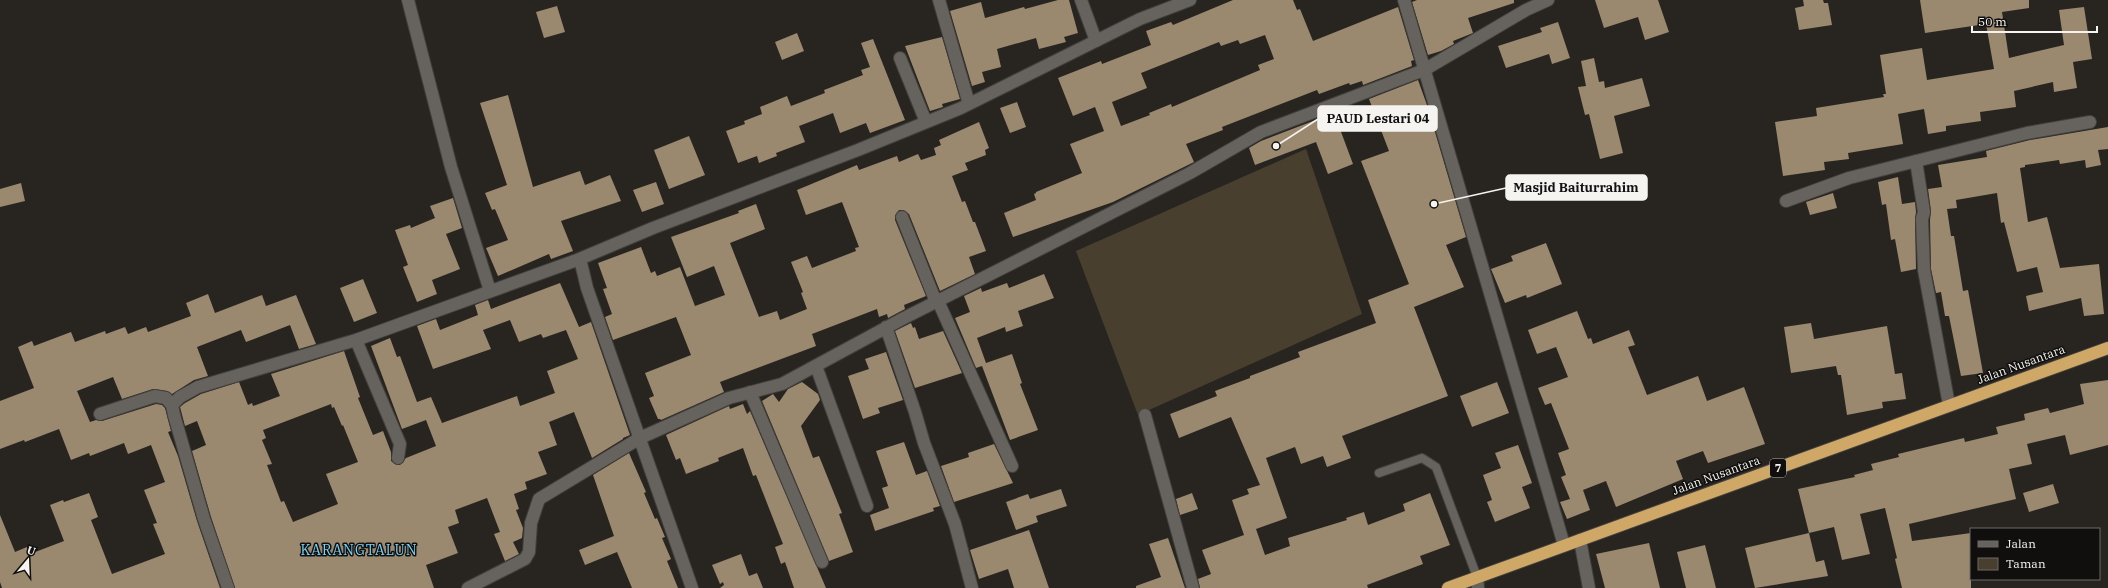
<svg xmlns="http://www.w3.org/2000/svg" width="2108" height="588" viewBox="0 0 2108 588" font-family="'IBM Plex Serif',serif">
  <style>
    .green { fill: #493f2f }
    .building { fill: #9a896f; fill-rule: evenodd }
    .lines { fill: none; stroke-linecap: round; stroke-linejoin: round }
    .lane-casing { stroke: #43413e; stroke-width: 10 }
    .street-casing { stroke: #43413e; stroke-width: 14 }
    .highway-casing { stroke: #43413e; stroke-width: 14 }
    .lane { stroke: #66635e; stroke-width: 8 }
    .street { stroke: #66635e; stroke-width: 12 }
    .highway { stroke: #cfa767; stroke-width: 12 }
    .labels { text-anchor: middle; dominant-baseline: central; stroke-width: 3; stroke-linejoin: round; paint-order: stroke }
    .shield { fill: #100f0d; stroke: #b0afad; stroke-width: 1 }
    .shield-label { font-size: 11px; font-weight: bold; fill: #f5f4f1 }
    .street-label { font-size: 12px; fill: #f5f4f1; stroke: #100f0d }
    .quarter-label { font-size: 14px; letter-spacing: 1px; fill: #79d0f6; stroke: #100f0d }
    .leader { fill: none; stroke: #f5f4f1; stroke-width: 1.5 }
    .callout-dot { fill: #f5f4f1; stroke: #100f0d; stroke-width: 1.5 }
    .callout { fill: #f5f4f1; stroke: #f5f4f1; stroke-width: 1.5 }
    .callout-label { font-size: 13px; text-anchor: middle; font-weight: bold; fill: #111 }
  </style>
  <rect width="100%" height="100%" fill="#282521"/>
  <path class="green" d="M1306,149L1362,314L1138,415L1076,251Z"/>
  <path class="building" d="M1058,0H1069L1078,33L1064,37L1066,42L1039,49L1036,38L997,49L1001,67L982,72L985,82L972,86L950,11L981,2L985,18L1024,7L1025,9Z
    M1233,0H1293L1297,10L1300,9L1313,41L1398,7L1414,60L1411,61L1412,66L1363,85L1362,81L1350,85L1349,83L1319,94L1317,90L1222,127L1223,130L1186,144L1194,162L1186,166L1113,202L1013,237L1004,213L1036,200L1034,194L1036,193V192L1082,173L1070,144L1104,131L1095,107L1073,116L1058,78L1101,61L1102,64L1151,45L1146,31L1171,22L1173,25ZM1265,35L1274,59L1258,65L1260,70L1172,107L1171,104L1149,113L1150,115L1121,126L1112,102L1147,88L1141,73L1219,42L1221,46L1238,40L1240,44Z
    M1417,0H1514V3L1468,18L1473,33L1453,41L1454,44L1441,51L1428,55L1412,2Z
    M1595,0H1658L1669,32L1645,40L1638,17L1604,28Z
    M1803,0H1823L1824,3H1828L1832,25L1799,30L1795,8L1804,6Z
    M1920,0H2029V8L2002,12L2009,58L2064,45L2059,10L2084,7L2092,59L2073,62L2077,88L2054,92L2053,82L2014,91L2016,107L1980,112L1981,121L1946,126V131L1928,134L1924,109L1898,114L1903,144L1848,153L1849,159L1824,162L1825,170L1783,176L1775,122L1817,116L1816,108L1884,97L1883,94H1886L1880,55L1922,48L1927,80L1994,69L1986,24L1925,33Z
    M557,6L565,32L544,38L536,12Z
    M1558,22L1570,58L1552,64L1549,54L1506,68L1498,46L1542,32L1540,28Z
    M797,33L804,51L782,60L775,42Z
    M942,37L960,99L942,104L943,107L930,111L905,46Z
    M873,39L905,120L870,133L866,123L840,133L833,113L799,126L805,142L776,153L777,156L759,163L757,156L738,163L726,131L745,124L744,121L762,114L760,107L787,96L791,106L825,93L824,90L863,75L861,70L870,67L861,43Z
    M1594,58L1599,82L1604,81L1605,88L1642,78L1650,106L1614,116L1623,153L1600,159L1589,114L1585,115L1578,87L1586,86L1581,61Z
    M1418,80L1427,105L1466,237L1446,245L1464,287L1414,307L1448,396L1342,436L1351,458L1327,467L1323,456L1301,464L1295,447L1266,458L1287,518L1256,529L1265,555L1290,546L1288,538L1347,520L1346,518L1364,512L1368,525L1405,511L1403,504L1430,493L1450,545L1420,556L1423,564L1367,585L1368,588H1200L1198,579L1211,574L1202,550L1244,535L1232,500L1249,494L1247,489L1260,485L1231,417L1179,438L1170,414L1217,396L1215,391L1250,378V376L1300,357L1298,352L1376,323L1368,300L1409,284L1361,161L1389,151L1369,99Z
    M508,95L533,187L580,171L585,185L610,175L621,201L561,221L573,251L551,259L549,254L498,276L486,248L508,240L495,209L492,210L485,193L507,185L480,103Z
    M1017,102L1026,127L1010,133L1000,108Z
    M1334,113L1353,164L1328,174L1316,142L1255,165L1249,148L1261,141Z
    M979,122L989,148L985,150L986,155L965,163L968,170L952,176L962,202L965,201L973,222H975L986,251L969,257L975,274L940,291L909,214L903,210H899L895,216V220L926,296L904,305L905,309L888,318L887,314L879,317L877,309L812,334L816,346L720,382L724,392L661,420L660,419H658L649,398L654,396L645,373L691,355L676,317L613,340L605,317L612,314L603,289L607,288L598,263L641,247L651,273L655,271L657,276L680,267L695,306L725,295L714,266L687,277L671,237L739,213L738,211L756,204L765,229L730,243L759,317L777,311L780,320L807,309L801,293L803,292L791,262L807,256L812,268L856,251L855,248L859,247L842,202L806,215L797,190L857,165L859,170L897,156L899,162L918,154L921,160L936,155L934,148L941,145L939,140Z
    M2108,127V149L2098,150L2101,165L2086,168L2085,160L2060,164L2059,160L2025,165V167L2020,168L2028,222L2047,217L2060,268L2099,264L2104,314L2084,316L2081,298L2029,311L2026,296L2043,292L2037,267L2017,272L2004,222L2001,223L1997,193L1956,200L1957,208L1947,209L1951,236H1954L1963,291L1968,290L1983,373L1961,376L1949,316H1945L1941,292L1936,293L1931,269L1930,220L1931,211L1928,189L1942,187L1938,165L1987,157L1986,151L2030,140Z
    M689,136L705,175L669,189L654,150Z
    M1898,177L1902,204L1915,202L1916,212L1915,219L1916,269L1901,272L1895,239L1891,240L1886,204L1882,205L1878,182Z
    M656,182L664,204L642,212L633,190Z
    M21,183L25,201L0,207V189Z
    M1833,193L1837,208L1810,215L1806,202Z
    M453,198L462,228L446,234L460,269L432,280L437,294L417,302L403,267L408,265L395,230L410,225L411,228L435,218L430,206Z
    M1546,243L1562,284L1527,298L1526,295L1505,303L1491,269L1513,261L1511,256Z
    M1044,274L1054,298L1018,311L1023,326L1006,332L1005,327L977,338L986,363L1012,354L1022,383L1020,384L1038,430L1010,440L982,366L976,368L955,318L970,312L964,296L981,288L982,292L1007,283L1009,288Z
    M363,279L377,313L354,322L340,288Z
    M560,283L579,327L591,322L630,435L623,438V439L592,458L574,412L549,422L557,445L538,452L547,474L525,482L527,489L514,494L519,509L516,510L523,528L522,538L513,542L519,554L505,561L494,534L500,532L487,498L455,510L459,523L448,527L458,553L426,565L434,588H235L211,517L192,451L206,445L197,421L185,426L180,407L185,403L201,394L239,382L248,405L252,403L253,406L280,396L271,374L344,351L360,397L358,398L373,435L383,431L391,452V461L397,465H400L406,458L436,446L426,420L402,429L371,346L390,338L397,357L400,356L417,402L431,397L442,423L517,396L520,406L555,393L547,371L578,359L566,330L543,338L541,334L519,342L510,320L483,330L491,349L433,369L417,326L436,319L440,330L478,315L475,305L488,300L491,309ZM331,404L332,408L334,407L342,426L343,425L358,462L326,474L338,504L293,522L284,501L281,502L267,465L272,464L262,440L266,438L263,430Z
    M208,294L215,313L262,295L266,306L296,295L316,344L299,349L290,325L246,342L241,330L197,347L208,376L194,380L172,394L167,391L153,389L122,399L113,377L77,391L90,422L96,420L102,421L156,404L162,405L165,408L171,431L168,432L178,456L197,521L220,588H2L0,582V515L15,552L27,547L30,554L64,541L50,505L63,500L64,502L89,493L98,517L91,520L112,574L165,554L153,524L157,523L144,490L165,482L151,445L128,454L124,443L90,456L89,453L71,460L59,429L25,442L24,440L0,449V401L34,388L18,347L32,341L34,346L71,332L75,342L105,331L106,334L125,327L128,334L146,327L148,332L191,316L186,303Z
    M1577,311L1588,339L1591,338L1593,344L1629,330L1635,345L1628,347L1647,395L1698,376L1707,401L1744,387L1765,444L1708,463L1703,451L1676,461L1683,479L1616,507L1606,481L1583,490L1590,510L1567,519L1560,502L1570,499L1561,477L1566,475L1558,453L1569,449L1551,403L1545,405L1538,388L1568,377L1556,347L1537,354L1528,330Z
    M911,323L913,328L915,327L919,339L943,331L962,373L915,388L895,331Z
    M1811,323L1814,339L1887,326L1895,374L1902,373L1906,399L1882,402L1883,408L1847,415L1841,375H1838L1836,366L1791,373L1784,327Z
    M886,352L903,400L878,408L880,413L863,419L848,376L869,369L865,359Z
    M2108,380V445L2070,455L2065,435L2027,444L2032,464L2009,469L2016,499L1909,524L1912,541L1971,533V588H1902L1895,559L1897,558L1885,508L1860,514L1870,554L1842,560L1834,527L1809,533L1798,489L1855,477L1854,475L1873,470L1871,464L1899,457L1898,454L1964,438L1965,442L1998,434L1996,427L2025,420L2024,414L2048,408L2050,413L2084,404L2080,384Z
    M802,382L818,394L820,400L801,426L813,458L819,456L842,513L839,514L853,552L829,561L762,401L773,394L779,402L788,389Z
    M1497,382L1509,413L1472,427L1460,396Z
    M743,404L747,414L750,411L826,588H794L785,562L781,564L775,547L783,544L756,475L753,476L743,448L718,458L719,461L686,474L680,458L676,460L666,435L729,406L730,409Z
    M904,442L916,475L927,471L940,506L933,508L934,511L875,531L870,515L889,508L882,488L888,486L876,451Z
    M994,444L1013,483L954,502L941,466L969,457L968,453Z
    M1518,445L1532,483L1522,487L1530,508L1495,522L1487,502L1492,500L1483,475L1501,468L1495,453Z
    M629,453L646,492L644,493L655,519L657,518L665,537L662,538L671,559L667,561L678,588H632L617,552L585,565L579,550L614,536L593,475Z
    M2053,484L2059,503L2029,512L2023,493Z
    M1061,489L1067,506L1036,516L1038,522L1016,530L1006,502L1028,494L1030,499Z
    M1192,493L1198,509L1180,515L1176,499Z
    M1029,530L1049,588H1014L1008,569L979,579L970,550Z
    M1809,533L1816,562L1824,560L1828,576L1755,588L1745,548Z
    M1168,538L1185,588H1136V586L1161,577L1149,544Z
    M1649,543L1660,588H1605L1596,554Z
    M1705,545L1716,588H1686L1677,552Z
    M741,554L749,576L757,573L763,588H720L724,585L723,582L720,584L712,565Z"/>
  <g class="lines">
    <defs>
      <path id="lane" d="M1379,473L1422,458L1436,467L1477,577"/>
      <path id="street" d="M408,0L451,167L490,291
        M939,0L969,104
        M1081,0L1096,41
        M1404,0L1564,545
        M900,58L926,122
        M1916,161L1924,212L1922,219L1924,270L1949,405
        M1786,201L1849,178L2027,133L2090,122
        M902,217L936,302
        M580,259L587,288L692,588
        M938,301L1012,466
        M886,327L915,412L924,443L955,524L972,588
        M356,340L400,444L398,458
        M816,366L867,506
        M750,392L822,562
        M100,414L155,396L166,398L172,405
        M1145,415L1193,588
        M1580,540L1589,588
        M1477,577L1478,588
        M228,588L204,519L174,415L172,405L180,397L198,387L356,340L577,260L653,228L858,150L961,108L1140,19L1190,0
        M468,588L525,559L529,552L531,523L539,499L640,438L729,398L782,384L904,318L1190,173L1261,132L1424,70L1526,10L1548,0"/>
      <path id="highway" d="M1448,588L2108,348"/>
    </defs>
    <use href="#lane" class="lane-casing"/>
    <use href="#street" class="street-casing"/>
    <use href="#highway" class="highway-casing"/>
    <use href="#lane" class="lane"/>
    <use href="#street" class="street"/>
    <use href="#highway" class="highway"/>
  </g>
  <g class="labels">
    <rect class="shield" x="1770" y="459" width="16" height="18" rx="3"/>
    <g class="shield-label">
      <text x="1778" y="468">7</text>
    </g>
    <g class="street-label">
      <text transform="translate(2021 364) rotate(-20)">Jalan Nusantara</text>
      <text transform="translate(1716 475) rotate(-20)">Jalan Nusantara</text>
    </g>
    <g class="quarter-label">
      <text x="359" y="550">KARANGTALUN</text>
    </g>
  </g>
  <path class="leader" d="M1276 146L1318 119M1434 204L1506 188"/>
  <g class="callout-dot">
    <circle cx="1276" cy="146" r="4"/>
    <circle cx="1434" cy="204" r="4"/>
  </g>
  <g class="callout">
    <rect x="1318" y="106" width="119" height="25" rx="4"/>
    <rect x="1506" y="175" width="141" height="25" rx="4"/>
  </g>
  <g class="callout-label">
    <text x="1378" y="123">PAUD Lestari 04</text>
    <text x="1576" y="192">Masjid Baiturrahim</text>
  </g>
  <rect x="1970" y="528" width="130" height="52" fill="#100f0d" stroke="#6c6b68"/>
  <rect x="1978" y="541" width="20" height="6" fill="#66635e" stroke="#6c6b68"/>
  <text x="2006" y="548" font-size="12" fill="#f5f4f1">Jalan</text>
  <rect x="1978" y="558" width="20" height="12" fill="#493f2f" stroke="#6c6b68"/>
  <text x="2006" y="568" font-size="12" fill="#f5f4f1">Taman</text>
  <g transform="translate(28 560) rotate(19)" stroke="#100f0d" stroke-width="3" paint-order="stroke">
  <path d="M0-3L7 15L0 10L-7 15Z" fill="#f5f4f1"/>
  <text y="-6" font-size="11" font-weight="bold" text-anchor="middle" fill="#f5f4f1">U</text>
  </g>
  <path d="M1972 26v6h125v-6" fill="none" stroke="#f5f4f1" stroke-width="2"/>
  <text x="1978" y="26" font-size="12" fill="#f5f4f1" stroke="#100f0d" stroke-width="3" paint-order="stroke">50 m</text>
</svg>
